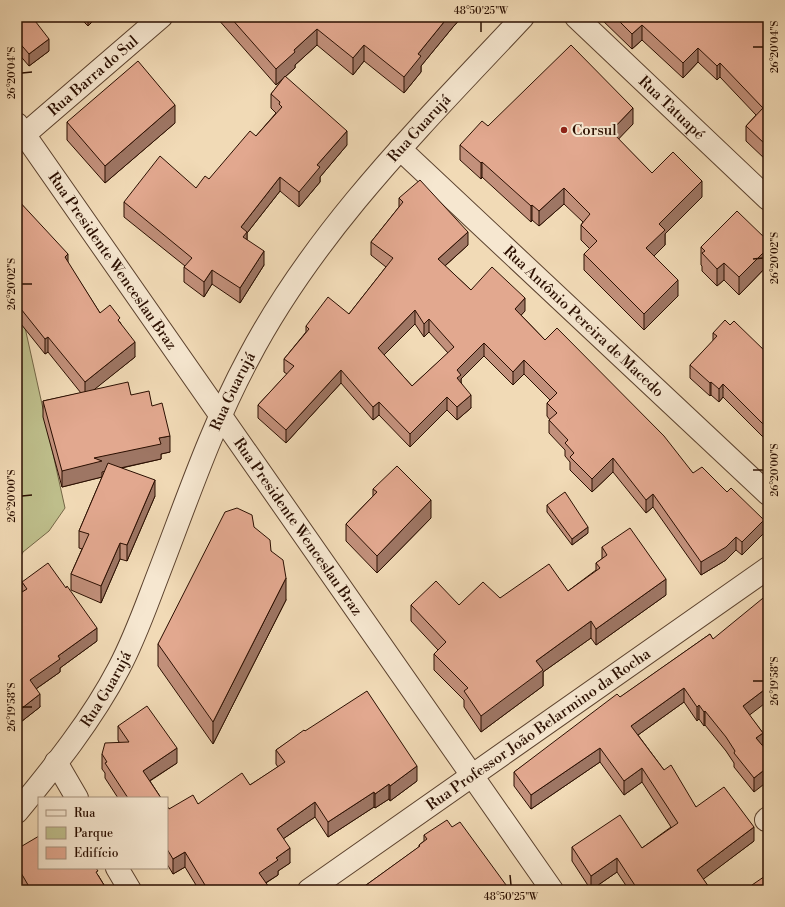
<svg xmlns="http://www.w3.org/2000/svg" width="785" height="907" viewBox="0 0 785 907" font-family="'Libre Bodoni',serif">
  <style>
    .green { fill: #bebe8b; stroke: #746646 }
    .lines { fill: none; stroke-linecap: round; stroke-linejoin: round }
    .minor-casing { stroke: #5c422e; stroke-width: 24 }
    .minor { stroke: #f6e7d0; stroke-width: 22 }
    .wall { fill: #c2907b; stroke: #2b0f01; fill-rule: evenodd }
    .shaded-wall { fill: #9e7664; stroke: #2b0f01 }
    .building { fill: #e2a88f; stroke: #2b0f01; fill-rule: evenodd }
    .ticks { fill: none; stroke: #2b0f01; stroke-width: 1.5 }
    .poi-dot { fill: #8f2418; stroke: #f6e7d0; stroke-width: 1.5 }
    .labels { text-anchor: middle; dominant-baseline: central; stroke-width: 4; stroke-linejoin: round; paint-order: stroke }
    .street-label { font-size: 15px; fill: #2b0f01; stroke: #f6e7d0 }
    .poi-label { font-size: 15px; fill: #2b0f01; stroke: #f6e7d0; text-anchor: start }
    .neatline { fill: none; stroke: #2b0f01; stroke-width: 1.5 }
    .ticks-label { font-size: 10px; text-anchor: middle; fill: #2b0f01 }
  </style>
  <rect width="100%" height="100%" fill="#f1dab6"/>
  <filter id="stains"><feTurbulence type="fractalNoise" baseFrequency=".005" numOctaves="4"/><feColorMatrix values="0 0 0 0 .2 0 0 0 0 .09 0 0 0 0 .02 0 0 0 .5 -.17"/></filter>
  <radialGradient id="worn" r=".72"><stop offset=".6" stop-color="#630" stop-opacity="0"/><stop offset="1" stop-color="#630" stop-opacity=".3"/></radialGradient>
  <path class="green" d="M17,315L24,323L65,508L49,531L23,552L17,564Z"/>
  <g class="lines">
    <defs>
      <g id="minor">
        <path id="s1" d="M576,17L768,199"/>
        <path id="s2" d="M17,124L552,890"/>
        <path id="s3" d="M24,135L161,17"/>
        <path id="s4" d="M400,149L768,494"/>
        <path d="M56,762L77,798"/>
        <path id="s5" d="M17,812C54,767 92,720 119,668C135,638 146,606 158,575C186,503 211,428 248,359C316,229 423,124 523,17"/>
        <path d="M766,820L768,818"/>
        <path d="M117,868L130,890"/>
        <path id="s6" d="M309,890L768,568"/>
      </g>
    </defs>
    <use href="#minor" class="minor-casing"/>
    <use href="#minor" class="minor"/>
  </g>
  <path class="wall" d="M17,17L49,51L29,66L17,52Z
    M79,17H97L88,26Z
    M217,17H462L453,27L421,66V72L404,93L364,61L353,75L317,45L295,65V68L285,77L347,145L320,177V182L299,207L280,191L247,233V240L264,265L240,303L212,284L204,297L184,282V267L185,266L124,217V202L196,188L209,179L256,136L276,113L271,108V94L283,79L276,85L217,18Z
    M599,17H768L766,160L746,141V126L756,115L720,77L717,80L698,62L683,78L642,40L632,49Z
    M67,122L175,123L105,183L67,140Z
    M633,124L618,139L652,173L702,197L665,234V245L654,256L678,296L644,330L584,270V254L590,249L581,240V225L583,222L564,204L539,226L532,220L531,222L482,177L481,179L460,160V145L488,126Z
    M399,198L468,245L445,266L471,290L525,311L521,315L545,340L693,473L764,533L742,555L736,550L726,560L701,575L653,507L646,513L613,472L592,492L570,470V462L565,456V450L549,433V420H550L547,416V403L550,400L524,374L513,385L484,356L461,379V382L471,408L457,420L447,410L410,447L379,415L373,420L341,383L286,443L258,418V405L287,374L284,372V359L306,332V326L349,314L386,267L371,255V242L399,207ZM415,324L424,337L429,332L448,353L412,386L384,355Z
    M17,199L68,263L100,313L120,322L135,357L93,390L131,395L152,406L170,452L161,454V459L122,468L155,496L127,561L120,559L101,603L71,590V574L82,549L79,548V531L102,477L62,487L43,417V401L81,393L48,352L45,354L17,319Z
    M768,241V265L739,295L724,280L717,286L702,271V266L701,265V247Z
    M730,325L768,354L765,439L723,397L719,402L711,395L710,396L690,378V365L713,341V333Z
    M373,489L431,518L377,573L346,541V524L373,496Z
    M547,505L588,533L572,545L547,512Z
    M254,527L271,551L286,600L213,744L158,666V644Z
    M602,547L666,595L596,645L591,638L543,672V686L481,732L464,707V700L434,670V654L438,650L411,621V605H459L500,598L568,591L596,570V563L602,559Z
    M22,582L97,641L60,668V672L36,689L40,707L17,725Z
    M710,634L749,715L763,733L754,792L734,767V763L726,751L705,725L704,726L699,719L697,721L684,702L638,735L664,770L696,807L754,841L703,879L711,890H629L617,872L591,890L572,861V847L642,848L671,827L642,782L624,795L600,762L531,809L514,786V772Z
    M118,726L177,763L150,781L161,798H118L105,778V773L102,769V754L119,742L118,740Z
    M305,731L417,781L390,801L389,799L375,808L374,807L328,837L315,817L283,839L290,863L278,871V875L266,883L271,890H199L185,867L173,874L167,864V806L169,809L198,804L250,785L278,767L276,764V750Z
    M452,827L509,890L362,888L419,847V845L424,841V835Z
    M17,849L98,875L107,890H22L17,881Z
    M752,885L768,890H752Z"/>
  <path class="shaded-wall" d="M88,17H97L88,26Z
    M448,17H462L453,27L421,66V72L404,93V77L418,54Z
    M642,25V40L632,49V34Z
    M317,29V45L295,65V68L276,85V69L294,50Z
    M49,39V51L29,66V54Z
    M364,45V61L353,75V58Z
    M698,48V62L683,78V63Z
    M720,63V77L717,80V66Z
    M175,105V123L105,183V166Z
    M633,108V124L611,147V131Z
    M347,131V145L320,177V182L299,207V192L317,165Z
    M768,143V158L766,160V145Z
    M482,162V177L481,179V163Z
    M280,177V191L247,233V246L243,252L241,227Z
    M18,179V194L17,195V180Z
    M702,181V197L665,234V245L646,264V248L659,224Z
    M564,188V204L539,226V211Z
    M532,205V220L531,222V206Z
    M468,232V245L438,272V259Z
    M768,248V265L739,295V277Z
    M264,251V265L240,303V288Z
    M68,254V269L65,257Z
    M724,263V280L717,286V269Z
    M212,270V284L204,297V282Z
    M678,280V296L644,330V314Z
    M525,298V311L515,322V309Z
    M415,310V324L378,361V348Z
    M429,319V332L424,337V324Z
    M48,337V352L45,354V339Z
    M135,342V357L85,397V382Z
    M484,343V356L461,379V388L457,391V370Z
    M524,360V374L513,385V372Z
    M341,370V383L286,443V430Z
    M711,382V395L710,396V383Z
    M723,384V397L719,402V389Z
    M471,395V408L457,420V407Z
    M447,397V410L410,447V434Z
    M379,402V415L373,420V407Z
    M768,423V436L765,439V426Z
    M170,436V452L161,454V459L102,472V477L62,487V471L94,458L159,438Z
    M613,458V472L592,492V479Z
    M155,480V496L127,561V545Z
    M653,494V507L646,513V500Z
    M431,500V518L377,573V556Z
    M764,520V533L742,555V542Z
    M588,527V533L572,545V539Z
    M736,537V550L726,560L701,575V562Z
    M120,543V559L101,603V586Z
    M286,578V600L213,744V722Z
    M666,579V595L596,645V629Z
    M591,621V638L543,672V686L481,732V716L536,661Z
    M97,628V641L60,668V672L30,693V680L58,656Z
    M768,687V701L743,720V706Z
    M684,688V702L631,740V726Z
    M40,694V707L17,725V712Z
    M699,705V719L697,721V707Z
    M705,711V725L704,726V712Z
    M763,733V747L756,738Z
    M177,748V763L143,785V771Z
    M600,748V762L531,809V795Z
    M417,766V781L390,801V786Z
    M768,767V781L754,792V778Z
    M642,768V782L624,795V781Z
    M389,784V799L375,808V794Z
    M374,792V807L328,837V822Z
    M315,802V817L277,843V829Z
    M754,827V841L697,884V870Z
    M290,848V863L278,871V875L259,887V873L276,858Z
    M185,852V867L173,874V859Z
    M617,858V872L591,890V876Z"/>
  <path class="building" d="M17,17H32L49,39L29,54L17,40Z
    M230,17H448L418,54L421,56L404,77L364,45L353,58L317,29L294,50L295,52L276,69Z
    M615,17H768V143L766,145L746,126L763,108L720,63L717,66L698,48L683,63L642,25L632,34Z
    M571,45L633,108L611,131L652,173L673,152L702,181L659,224L665,230L646,248L678,280L644,314L584,254L597,241L581,225L590,214L564,188L539,211L532,205L531,206L482,162L481,163L460,145L482,121L488,126Z
    M138,61L175,105L105,166L67,122Z
    M285,76L347,131L317,165L320,167L299,192L280,177L241,227L247,232L243,237L264,251L240,288L212,270L204,282L184,267L192,258L124,202L160,156L196,188L205,176L209,179L250,131L256,136L282,107L279,104L280,102L271,94Z
    M420,180L468,232L438,259L471,290L492,267L525,298L515,309L545,340L557,328L664,436L693,473L702,467L727,492L731,488L764,520L742,542L736,537L726,547L701,562L653,494L646,500L613,458L592,479L570,457L574,453L565,443L568,440L549,420L557,413L547,403L557,393L524,360L513,372L484,343L457,370L461,375L457,378L471,395L457,407L447,397L410,434L379,402L373,407L341,370L286,430L258,405L294,366L284,359L309,329L306,326L328,297L349,314L393,258L371,242L403,202L399,198ZM415,310L424,324L429,319L454,347L412,386L378,348Z
    M17,199L68,254L65,257L100,313L110,305L120,318L118,320L135,342L85,382L48,337L45,339L17,304V282L19,280L17,278Z
    M737,211L768,241V248L739,277L724,263L717,269L702,253L705,251L701,247Z
    M725,320L730,325L734,321L768,354V423L765,426L723,384L719,389L711,382L710,383L690,365L717,336L713,333Z
    M128,382L131,395L149,391L152,406L162,403L170,436L159,438L161,444L94,458L102,461L62,471L43,401Z
    M108,463L155,480L127,545L120,543L101,586L71,574L89,534L79,531Z
    M397,466L431,500L377,556L346,524L377,492L373,489Z
    M565,492L588,527L572,539L547,505Z
    M237,508L252,515L254,527L270,540L271,551L283,560L286,578L213,722L158,644L225,512Z
    M630,528L666,579L596,629L591,621L536,661L543,670L481,716L464,691L468,688L434,654L446,642L411,605L436,581L459,605L483,582L500,598L549,564L568,591L600,568L596,563L607,555L602,547Z
    M48,563L66,588L67,586L97,628L58,656L60,659L30,680L40,694L17,712V595L27,589L22,582Z
    M768,594V687L743,706L763,733L756,738L768,752V767L754,778L734,753L735,751L726,737L705,711L704,712L699,705L697,707L684,688L631,726L664,770L671,765L696,807L724,787L754,827L697,870L711,890H638L617,858L591,876L572,847L620,815L642,848L678,823L642,768L624,781L600,748L531,795L514,772L617,694L620,697L710,634L713,639Z
    M367,691L417,766L390,786L389,784L375,794L374,792L328,822L315,802L277,829L290,848L276,858L278,860L259,873L271,890H208L185,852L173,859L167,849V806L169,809L193,795L198,804L242,773L250,785L285,762L276,750L304,730L305,731Z
    M147,706L177,748L143,771L161,798H128L105,763L107,762L102,754L105,743L129,742L118,726Z
    M447,820L452,827L460,822L509,889L507,890H356L362,887V888L420,846L419,845L427,839L424,835Z
    M39,836V868H96L98,871L96,872L107,890H31L17,866V849Z
    M768,874V890H756L752,885Z"/>
  <path class="ticks" d="M481,22V32M753,47H763M22,73L32,72M753,259L763,258M22,284H32M753,470H763M22,496L32,495M753,681H763M22,707H32M510,875L511,885"/>
  <circle class="poi-dot" cx="564" cy="130" r="4"/>
  <g class="labels">
    <g class="street-label">
      <text stroke="none"><textPath href="#s3" startOffset="91">Rua Barra do Sul</textPath></text>
      <text stroke="none"><textPath href="#s1" startOffset="132">Rua Tatuapé</textPath></text>
      <text stroke="none"><textPath href="#s5" startOffset="800">Rua Guarujá</textPath></text>
      <text stroke="none"><textPath href="#s2" startOffset="167">Rua Presidente Wenceslau Braz</textPath></text>
      <text stroke="none"><textPath href="#s4" startOffset="252">Rua Antônio Pereira de Macedo</textPath></text>
      <text stroke="none"><textPath href="#s5" startOffset="476">Rua Guarujá</textPath></text>
      <text stroke="none"><textPath href="#s2" startOffset="491">Rua Presidente Wenceslau Braz</textPath></text>
      <text stroke="none"><textPath href="#s5" startOffset="152">Rua Guarujá</textPath></text>
      <text stroke="none"><textPath href="#s6" startOffset="280">Rua Professor João Belarmino da Rocha</textPath></text>
    </g>
    <g class="poi-label">
      <text x="572" y="130">Corsul</text>
    </g>
  </g>
  <rect width="785" height="907" fill="none" stroke="#f1dab6" stroke-width="44"/>
  <rect x="38" y="797" width="130" height="72" fill="#f6e7d0" stroke="#a5917d"/>
  <rect x="46" y="810" width="20" height="6" fill="#f6e7d0" stroke="#a5917d"/>
  <text x="74" y="817" font-size="12" fill="#2b0f01">Rua</text>
  <rect x="46" y="827" width="20" height="12" fill="#bebe8b" stroke="#a5917d"/>
  <text x="74" y="837" font-size="12" fill="#2b0f01">Parque</text>
  <rect x="46" y="847" width="20" height="12" fill="#e2a88f" stroke="#a5917d"/>
  <text x="74" y="857" font-size="12" fill="#2b0f01">Edifício</text>
  <rect x="22" y="22" width="741" height="863" class="neatline"/>
  <g class="ticks-label">
    <text x="481" y="14">48°50'25"W</text>
    <text transform="translate(774 47) rotate(-90)" y="4">26°20'04"S</text>
    <text transform="translate(11 73) rotate(-90)" y="4">26°20'04"S</text>
    <text transform="translate(774 258) rotate(-90)" y="4">26°20'02"S</text>
    <text transform="translate(11 284) rotate(-90)" y="4">26°20'02"S</text>
    <text transform="translate(774 470) rotate(-90)" y="4">26°20'00"S</text>
    <text transform="translate(11 496) rotate(-90)" y="4">26°20'00"S</text>
    <text transform="translate(774 681) rotate(-90)" y="4">26°19'58"S</text>
    <text transform="translate(11 707) rotate(-90)" y="4">26°19'58"S</text>
    <text x="511" y="900">48°50'25"W</text>
  </g>
  <rect width="100%" height="100%" filter="url(#stains)"/>
  <rect width="100%" height="100%" fill="url(#worn)"/>
</svg>
